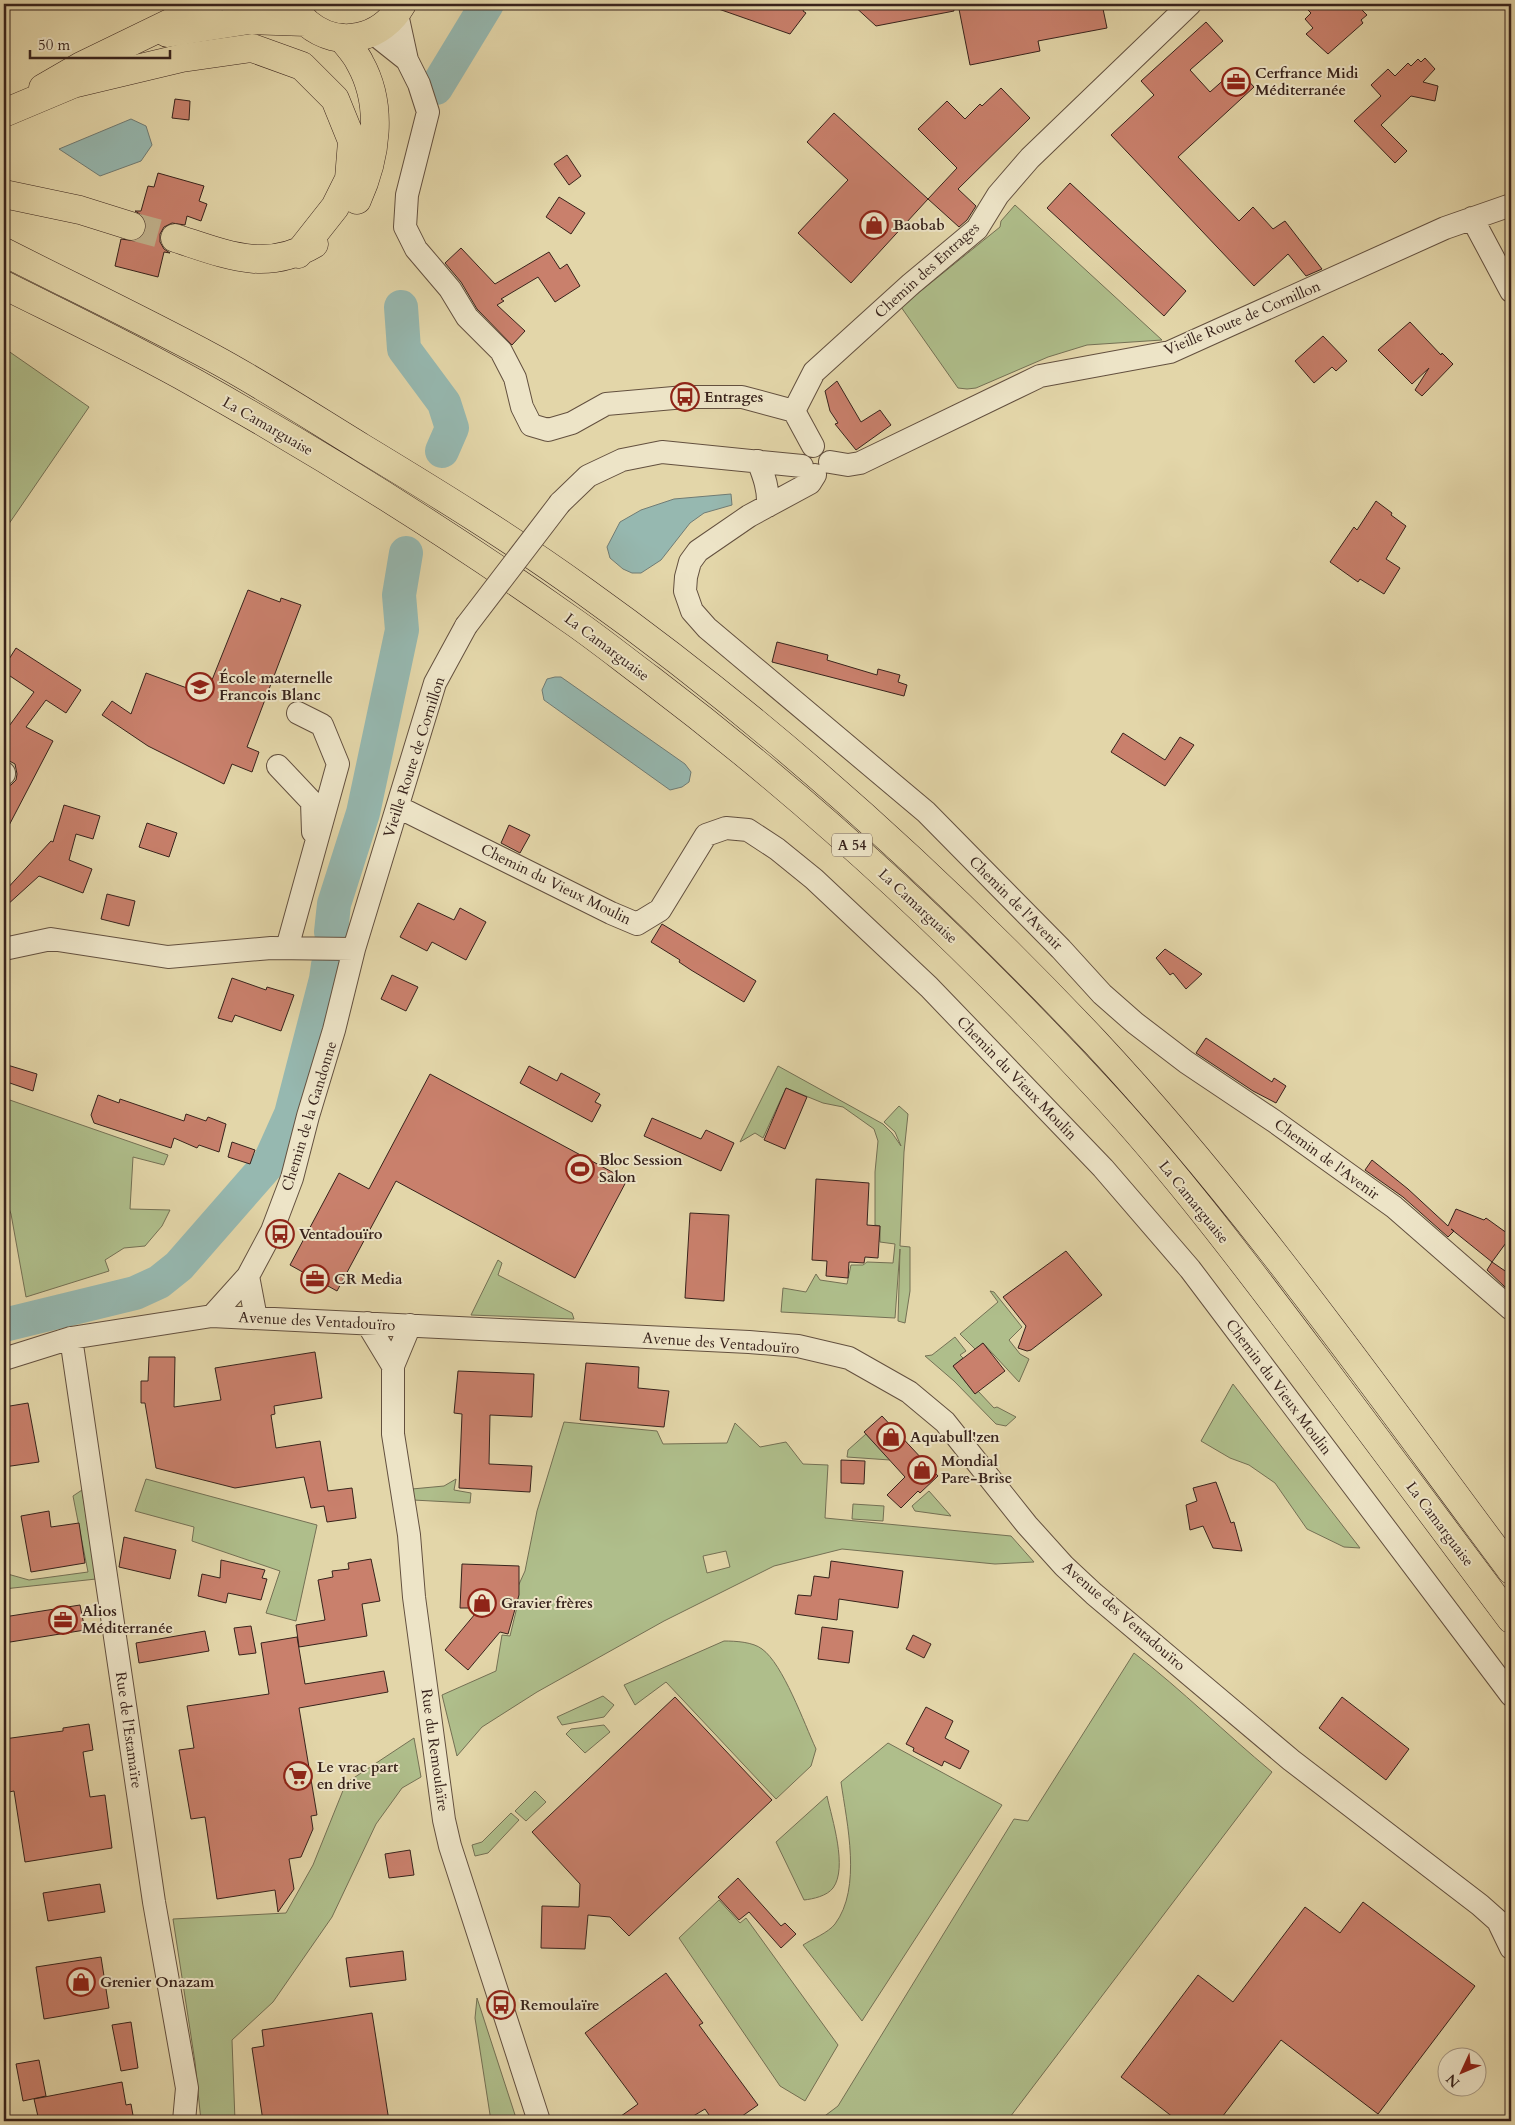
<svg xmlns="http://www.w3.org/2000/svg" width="1515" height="2125" viewBox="0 0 1515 2125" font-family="Cardo,serif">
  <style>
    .green { fill: #afbe8b; stroke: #747054; fill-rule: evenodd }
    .water { fill: #96b8b0; stroke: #707c75 }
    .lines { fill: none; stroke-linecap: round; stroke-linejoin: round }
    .river { stroke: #96b8b0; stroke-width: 34 }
    .building { fill: #c9806c; stroke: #38231c }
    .highway-tunnel { stroke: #c1b28d; stroke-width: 28; stroke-dasharray: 28 14; stroke-linecap: butt }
    .street-casing { stroke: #63503f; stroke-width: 24 }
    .primary-casing { stroke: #38231c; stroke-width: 29 }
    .highway-casing { stroke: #38231c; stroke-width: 29 }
    .street { stroke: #ede4c7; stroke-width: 22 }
    .primary { stroke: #e3d6a9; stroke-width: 28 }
    .highway { stroke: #e3d6a9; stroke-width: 28 }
    .street-bridge-casing { stroke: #63503f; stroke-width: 24; stroke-linecap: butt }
    .street-bridge { stroke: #ede4c7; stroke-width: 22 }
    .labels { text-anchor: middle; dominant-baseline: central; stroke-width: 4; stroke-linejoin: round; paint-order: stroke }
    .shield { fill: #ede4c7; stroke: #6e5d4f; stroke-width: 1 }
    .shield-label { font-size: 14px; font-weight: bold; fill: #38231c }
    .poi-label { font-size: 15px; font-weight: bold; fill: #38231c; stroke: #ede4c7; text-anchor: start }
    .street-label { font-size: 15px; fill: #38231c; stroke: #ede4c7 }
  </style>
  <rect width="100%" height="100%" fill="#e3d6a9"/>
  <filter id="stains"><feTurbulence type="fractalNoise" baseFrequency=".004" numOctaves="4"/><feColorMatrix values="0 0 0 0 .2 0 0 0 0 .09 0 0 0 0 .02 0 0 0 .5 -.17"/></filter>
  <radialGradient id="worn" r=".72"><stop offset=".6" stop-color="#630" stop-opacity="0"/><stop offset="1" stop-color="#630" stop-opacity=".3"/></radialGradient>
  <path class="green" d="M1015,205L1162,340L1087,345L1048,357L976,388L967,389L958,388L901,307L1000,227L1001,221Z
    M4,348L89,407L4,531Z
    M778,1066L883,1124L892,1133L901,1146L895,1132L884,1122L899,1106L908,1114L904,1152L900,1246L910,1247V1291L905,1323L898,1321L900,1249L895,1318L781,1312L783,1288L806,1292L816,1274L820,1280L847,1284L851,1265H863L867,1262L893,1263L895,1244L880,1242V1226L875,1225V1172L878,1141L874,1129L843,1107L823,1103L786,1088L763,1138L755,1133L740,1142Z
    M4,1098L168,1155L164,1165L133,1157L130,1209L170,1210L162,1226L145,1246L124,1248L105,1260L109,1271L26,1297L11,1214L4,1195Z
    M498,1260L502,1263L498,1275L572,1313L574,1319L471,1315Z
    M990,1291L994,1292L1022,1327L1009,1340L1020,1354L1029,1359L1019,1382L983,1343L975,1349L960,1334L998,1302Z
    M955,1337L966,1351L960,1355L963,1358L953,1366L975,1394L978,1391L994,1408L997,1407L1016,1417L1006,1426L996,1424L954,1381L925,1356L932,1355Z
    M1233,1384L1360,1548L1344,1547L1307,1529L1275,1483L1249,1465L1230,1458L1201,1441Z
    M564,1422L657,1431L663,1444L727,1443L735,1423L760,1447L786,1442L803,1464L828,1465L825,1518L1011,1536L1034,1562L995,1564L842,1549L774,1566L664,1621L537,1692L482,1727L457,1756L442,1695L496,1671L502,1635L510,1636L517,1607L510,1604L525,1571L537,1511ZM726,1551L730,1567L707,1573L703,1556Z
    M866,1434L890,1460L847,1457L848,1450Z
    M146,1479L317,1525L296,1621L266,1613L280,1571L192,1541L194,1527L135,1511Z
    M456,1479L454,1490L471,1493L470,1503L413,1500L412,1489L444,1486Z
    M82,1490L96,1579L4,1589V1573L29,1580L88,1572L73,1496Z
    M929,1491L951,1516L915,1511L912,1506Z
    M853,1504L884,1506L883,1521L852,1519Z
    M724,1641C736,1641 753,1642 762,1649C783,1664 804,1723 816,1749L811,1766L776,1799L666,1682L635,1705L624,1685Z
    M1134,1653C1182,1690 1225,1733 1272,1772L1007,2121H818L838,2106L1014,1819L1028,1821Z
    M603,1696L614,1705L604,1717L562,1725L557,1717Z
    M604,1725L610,1732L585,1753L566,1734L571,1729Z
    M414,1738L421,1777L402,1788L376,1824L332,1917L273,2002L232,2040L235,2121H201L195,2062L173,1919L286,1913L313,1865L346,1783Z
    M888,1743L1002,1805L862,2021L803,1945C812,1939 828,1933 835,1924C862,1888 847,1824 841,1782Z
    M535,1791L546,1802L526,1821L515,1811Z
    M827,1796C832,1819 848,1868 833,1888C827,1896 813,1899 804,1900L776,1842Z
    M511,1813L519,1820L488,1853L475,1856L472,1845L482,1842Z
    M719,1900L740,1923L746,1918L838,2045L805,2101L780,2086L679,1938Z
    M477,1998L517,2121H491L475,2018Z"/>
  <path class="water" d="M131,119L146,126L152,145L141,161L100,176L59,149Z
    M731,494L732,505L704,513L690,523L661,560L641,573H632L623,569L610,558L607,547L620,522L641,510L674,499Z
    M555,677H561L685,764L691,772L689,782L682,787L670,790L544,700L542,690L547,679Z"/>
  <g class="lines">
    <path class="river" d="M436,88L487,4
      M401,307L404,349L444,403L452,428L442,451
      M331,932L334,904L363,813L402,630L399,595L406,553
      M4,1325L135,1293L159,1282L179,1266L269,1163L291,1114L326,979L328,965"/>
  </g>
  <path class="building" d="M710,4H806L803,11L806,13L790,34L710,6Z
    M852,4H953L954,11L876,26Z
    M958,4H1102L1107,28L1038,41L1040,51L970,65Z
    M1302,4H1356L1367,15L1361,20L1363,23L1328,54L1306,34L1313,28L1305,19L1311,13Z
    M1206,22L1223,41L1190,70L1210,92L1237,68L1254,87L1178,157L1239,221L1253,207L1273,229L1285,221L1322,269L1306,276L1288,254L1254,286L1111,135L1154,95L1141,81Z
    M1425,58L1435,69L1423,82L1438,86L1435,101L1411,96L1381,125L1407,151L1395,163L1354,121L1381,96L1371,85L1388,69L1395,76L1408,63L1411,66L1418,59L1421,62Z
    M1001,88L1030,118L958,189L976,206L967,220L959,227L928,199L957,168L918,129L947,101L965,119L980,104L982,106Z
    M175,99L190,101L189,120L172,118Z
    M834,113L928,199L851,283L798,233L848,180L807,142Z
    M567,155L581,176L569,185L554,164Z
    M158,173L204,186L199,201L207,204L201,221L187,216L185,225L172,223L164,227L160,234V242L164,249L170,253L164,252L158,277L115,266L121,239L135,241L141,238L146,231V223L143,216L135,211H141L148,186L154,187Z
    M1070,183L1186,291L1164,316L1047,208Z
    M559,197L585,213L571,234L546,217Z
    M461,248L495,284L549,252L560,269L567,264L580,286L555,302L538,277L501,299L504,301L497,305L525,331L512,345L477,309L461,282L445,263Z
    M1410,322L1441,355L1442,353L1453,364L1422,396L1415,390L1429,368L1412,384L1378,350Z
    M1323,336L1347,361L1336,371L1332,367L1314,383L1295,361Z
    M837,381L861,422L880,410L891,425L856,450L835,424L838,423L830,411L825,391Z
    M1376,501L1392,513L1391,515L1406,526L1386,559L1400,568L1384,594L1360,579L1358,582L1330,562L1354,527L1357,530Z
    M248,590L280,602L281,598L301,605L247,747L259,752L252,772L232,764L224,784L148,746L102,715L112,701L131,714L146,673L206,695Z
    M777,642L828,655L827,660L877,675L878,669L900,675L898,682L907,685L904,696L772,662Z
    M16,648L81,690L66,713L46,700L26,727L53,741L4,835V787L11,785L16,780L17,774L15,764L4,758V733L34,692L4,672V667Z
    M1123,733L1165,760L1180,737L1194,745L1165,786L1111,752Z
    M64,805L100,816L93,839L76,834L69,860L92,869L83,893L39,876L6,906L4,903V892L51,841L53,842Z
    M147,823L177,833L169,857L139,847Z
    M509,825L530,835L520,853L501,843Z
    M107,894L135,901L129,926L101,919Z
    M418,903L454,920L460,908L486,922L466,960L432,942L427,951L400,937Z
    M662,924L756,981L744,1002L691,970L679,962L680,960L651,942Z
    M1165,949L1202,974L1186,989L1173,973L1170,975L1156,958Z
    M392,975L418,987L406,1011L381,999Z
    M232,978L266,990L267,987L294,995L281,1031L235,1015L232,1022L218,1018Z
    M1206,1038L1272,1082L1274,1078L1286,1086L1276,1103L1253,1091L1196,1053Z
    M4,1064L37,1074L33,1091L4,1081Z
    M529,1066L557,1081L561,1073L600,1094L595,1102L601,1105L592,1122L520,1083Z
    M430,1074L627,1180L575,1278L396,1181L337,1291L290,1265L339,1173L369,1189Z
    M786,1088L807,1097L785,1149L764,1140Z
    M98,1095L119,1103L120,1099L184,1121L186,1114L206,1121L208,1117L226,1124L219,1152L199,1145L197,1148L174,1138L171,1148L94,1123L91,1115Z
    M652,1118L701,1139L706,1130L734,1143L721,1171L644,1136Z
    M232,1142L255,1150L250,1164L228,1157Z
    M1372,1160L1408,1189L1448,1226L1456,1209L1484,1220L1486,1218L1511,1236L1492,1262L1451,1229L1454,1231L1448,1237L1403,1197L1365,1170Z
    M816,1179L869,1183L867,1225L880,1226L878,1258L865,1257L864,1263L849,1262L848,1278L826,1276L827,1261L812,1260Z
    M690,1213L729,1215L724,1301L685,1298Z
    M1066,1251L1102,1295L1031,1350L1027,1351L1018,1348L1026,1326L1003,1297Z
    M1492,1262L1511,1275L1505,1287L1487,1270Z
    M983,1343L1005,1371L975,1394L953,1366Z
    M315,1352L322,1398L274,1406L275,1414L271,1415L276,1448L320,1441L328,1491L352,1488L356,1518L327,1522L324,1506L311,1508L304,1477L235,1488L156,1468L145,1403H141V1381H148L149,1357H175L174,1407L221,1400L215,1368Z
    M586,1363L639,1367L638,1388L669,1391L664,1427L580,1420Z
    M458,1371L534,1374L532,1417L490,1415L489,1464L532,1466L530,1492L459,1488L462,1414L454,1413Z
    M28,1403L39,1462L4,1467V1407Z
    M882,1416L938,1476L920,1493L918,1491L901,1508L887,1495L905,1477L864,1432Z
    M841,1460L865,1461L864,1484L841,1483Z
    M1216,1482L1231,1523L1234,1522L1242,1551L1213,1548L1203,1526L1190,1530L1186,1505L1197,1501L1193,1488Z
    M49,1511L51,1527L79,1523L85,1563L31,1572L21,1516Z
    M124,1537L176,1550L170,1579L119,1567Z
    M371,1559L380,1601L362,1604L367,1636L299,1647L296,1625L325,1620L318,1580L333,1577L332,1571L349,1569L348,1563Z
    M221,1560L265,1570L262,1578L267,1579L261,1600L228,1593L226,1603L198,1596L202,1574L220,1578Z
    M831,1561L903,1571L898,1608L839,1599L837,1620L795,1614L798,1595L811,1596L814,1576L829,1578Z
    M462,1564L519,1566V1595L508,1634L500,1632L468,1670L445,1650L480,1608H460Z
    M80,1605L85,1630L4,1643V1617Z
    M251,1626L256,1653L239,1655L234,1628Z
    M822,1627L853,1631L849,1663L818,1659Z
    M205,1631L209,1651L139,1663L136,1643Z
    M913,1635L931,1644L924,1658L906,1649Z
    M297,1637L305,1684L384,1671L388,1692L299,1708L317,1815L311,1816L313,1829L301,1857L289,1859L294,1889L278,1912L275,1890L217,1899L205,1817L191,1819L179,1750L194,1748L187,1706L269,1694L261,1643Z
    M675,1697L772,1800L629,1936L610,1917L588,1915L585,1949L541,1948L542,1906L579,1907L580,1884L532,1832Z
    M1342,1697L1409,1749L1386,1780L1319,1728Z
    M926,1707L953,1721L945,1738L969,1751L960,1769L944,1761L942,1766L913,1751L914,1748L906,1744Z
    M89,1724L93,1750L83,1752L90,1797L105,1795L112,1848L25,1862L14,1791L4,1793V1739L63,1731V1728Z
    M410,1850L414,1875L389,1878L385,1854Z
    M738,1878L781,1926L785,1923L796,1934L781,1948L749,1912L739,1920L718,1897Z
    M100,1884L105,1912L48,1921L43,1893Z
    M1363,1902L1475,1986L1378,2114L1281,2040L1219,2121H1178L1121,2077L1198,1975L1233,2002L1305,1907L1340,1933Z
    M403,1951L406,1980L350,1987L346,1958Z
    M101,1957L109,2008L44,2019L36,1967Z
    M666,1973L703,2023L699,2025L758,2105L735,2121H713L705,2109L685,2121H614L638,2104L585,2033Z
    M372,2013L389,2121H263L252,2048L264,2046L262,2030Z
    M131,2022L138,2068L121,2071L112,2025Z
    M39,2060L46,2096L23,2101L16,2064Z
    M122,2082L126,2105L131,2104L134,2121H39L34,2099Z"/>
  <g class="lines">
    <path class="highway-tunnel" d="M131,226L175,238"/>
    <defs>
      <path id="street" d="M397,14L407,60L419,84L428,112L407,195L405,227L416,249L450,289L467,317L501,351L515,378L522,407L531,425L548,430L572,423L606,404L685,397H742L794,411L813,446
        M373,33L407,60
        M1472,218L1511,291
        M794,411L814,372L911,284L977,229L998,195L1030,158L1190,4
        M758,461C764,476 769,490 768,506
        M830,462L848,465L860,463L1040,376L1170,352L1445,228L1511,205
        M815,475L810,483L749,516L698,551L690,562L686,577L685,591L692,611L707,628L926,812L1061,949L1102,994L1135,1023L1186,1062L1274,1121L1394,1207L1511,1309
        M560,503L588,476L622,460L662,452L802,466
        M278,766L312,802L313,832
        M4,774V773
        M398,807L611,913L637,924L660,910L706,835L726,828L748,830L777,849L814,879L929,987L1103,1168L1190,1269L1511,1695
        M287,948L338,764L322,725L298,713
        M4,949L51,939L168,957L271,948L354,949
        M248,1276L256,1318
        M212,1316L248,1276L272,1231L292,1178L308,1116L334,1030L354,949L435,683L466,626
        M367,1323L393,1366
        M410,1325L393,1366V1434L409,1535L414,1597L444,1820L450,1846L539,2121
        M71,1338L154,1902L187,2088L184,2121
        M4,1359L71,1338L212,1316L749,1342L798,1346L849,1358L909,1392L945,1422L1027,1525L1064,1566L1094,1594L1291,1760L1480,1905L1498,1921L1511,1948"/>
      <path id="primary" d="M295,7C299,12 302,19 307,23C339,50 382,39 402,4
        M167,33L249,20L306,22
        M43,88L81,66L209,4"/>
      <path id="highway" d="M342,38C348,46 356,54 360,63C384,106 376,158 357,200
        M4,113L73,84L182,58L252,48L302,66L335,99L352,141L349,179L335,207L298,254
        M4,194L80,210L131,226
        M175,238C225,254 265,273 314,244
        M4,252C73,287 144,321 213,358C263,385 312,417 361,447C437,493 512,539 584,591C769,723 939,877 1095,1042C1248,1206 1377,1391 1511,1570
        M4,285C68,317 133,348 195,383C323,455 448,533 568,618C596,637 623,659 650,679C811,801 959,938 1096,1086C1175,1171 1245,1264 1315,1357C1380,1444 1446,1532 1511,1619"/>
    </defs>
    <use href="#street" class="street-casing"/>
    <use href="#primary" class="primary-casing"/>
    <use href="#highway" class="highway-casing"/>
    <use href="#street" class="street"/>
    <use href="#primary" class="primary"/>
    <use href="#highway" class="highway"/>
    <defs>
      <path id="street-bridge" d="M466,626L560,503"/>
    </defs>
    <use href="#street-bridge" class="street-bridge-casing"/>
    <use href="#street-bridge" class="street-bridge"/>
  </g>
  <defs>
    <symbol id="office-ring" viewBox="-11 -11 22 22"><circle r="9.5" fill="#ede4c7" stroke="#8f2418" stroke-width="1.5"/><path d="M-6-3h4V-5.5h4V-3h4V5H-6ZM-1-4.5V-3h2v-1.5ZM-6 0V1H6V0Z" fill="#8f2418"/></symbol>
    <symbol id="shop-ring" viewBox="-11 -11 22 22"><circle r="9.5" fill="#ede4c7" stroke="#8f2418" stroke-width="1.5"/><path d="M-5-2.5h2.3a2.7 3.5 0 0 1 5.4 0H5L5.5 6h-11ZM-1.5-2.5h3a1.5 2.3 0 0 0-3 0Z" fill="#8f2418"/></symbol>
    <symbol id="bus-ring" viewBox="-11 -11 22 22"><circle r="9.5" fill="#ede4c7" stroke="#8f2418" stroke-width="1.5"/><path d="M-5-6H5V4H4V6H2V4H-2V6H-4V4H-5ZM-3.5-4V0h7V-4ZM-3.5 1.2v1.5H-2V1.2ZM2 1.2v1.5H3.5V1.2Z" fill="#8f2418"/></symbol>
    <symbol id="school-ring" viewBox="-11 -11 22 22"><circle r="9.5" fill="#ede4c7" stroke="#8f2418" stroke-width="1.5"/><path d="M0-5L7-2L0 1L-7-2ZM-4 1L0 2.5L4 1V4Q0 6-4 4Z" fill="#8f2418"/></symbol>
    <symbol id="stadium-ring" viewBox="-11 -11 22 22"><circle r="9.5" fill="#ede4c7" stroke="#8f2418" stroke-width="1.5"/><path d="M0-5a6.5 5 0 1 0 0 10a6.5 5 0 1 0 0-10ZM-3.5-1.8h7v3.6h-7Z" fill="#8f2418"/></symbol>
    <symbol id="supermarket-ring" viewBox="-11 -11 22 22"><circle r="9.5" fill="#ede4c7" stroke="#8f2418" stroke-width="1.5"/><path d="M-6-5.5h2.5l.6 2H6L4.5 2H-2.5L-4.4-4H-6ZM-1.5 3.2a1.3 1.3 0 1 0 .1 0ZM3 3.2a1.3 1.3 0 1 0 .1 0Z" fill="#8f2418"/></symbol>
  </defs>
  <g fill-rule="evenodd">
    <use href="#office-ring" x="1220" y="66" width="32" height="32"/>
    <use href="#shop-ring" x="858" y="209" width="32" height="32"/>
    <use href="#bus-ring" x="669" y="381" width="32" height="32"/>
    <use href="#school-ring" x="184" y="671" width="32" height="32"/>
    <use href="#stadium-ring" x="564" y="1153" width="32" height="32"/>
    <use href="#bus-ring" x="264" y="1218" width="32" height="32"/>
    <use href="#office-ring" x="299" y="1263" width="32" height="32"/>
    <use href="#shop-ring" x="875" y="1421" width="32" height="32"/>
    <use href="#shop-ring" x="906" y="1454" width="32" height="32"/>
    <use href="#shop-ring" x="466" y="1587" width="32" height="32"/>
    <use href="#office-ring" x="47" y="1604" width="32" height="32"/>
    <use href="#supermarket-ring" x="282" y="1760" width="32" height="32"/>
    <use href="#shop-ring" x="65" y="1966" width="32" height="32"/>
    <use href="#bus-ring" x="485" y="1989" width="32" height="32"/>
  </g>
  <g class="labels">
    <rect class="shield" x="832" y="833.5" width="40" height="23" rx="4"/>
    <g class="shield-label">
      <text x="852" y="845">A 54</text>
    </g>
    <g class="poi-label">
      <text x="1255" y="73">Cerfrance Midi<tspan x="1255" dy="17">Méditerranée</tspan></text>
      <text x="893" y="225">Baobab</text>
      <text x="704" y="397">Entrages</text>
      <text x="219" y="678">École maternelle<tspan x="219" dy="17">Francois Blanc</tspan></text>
      <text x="599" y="1160">Bloc Session<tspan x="599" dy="17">Salon</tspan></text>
      <text x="299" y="1234">Ventadouïro</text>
      <text x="334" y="1279">CR Media</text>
      <text x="910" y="1437">Aquabull'zen</text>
      <text x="941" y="1461">Mondial<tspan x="941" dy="17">Pare-Brise</tspan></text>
      <text x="501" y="1603">Gravier frères</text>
      <text x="82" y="1611">Alios<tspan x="82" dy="17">Méditerranée</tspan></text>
      <text x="317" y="1767">Le vrac part<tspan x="317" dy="17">en drive</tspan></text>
      <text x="100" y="1982">Grenier Onazam</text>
      <text x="520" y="2005">Remoulaïre</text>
    </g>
    <g class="street-label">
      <text transform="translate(927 270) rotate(-42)">Chemin des Entrages</text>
      <text transform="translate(1242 318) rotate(-23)">Vieille Route de Cornillon</text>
      <text transform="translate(268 426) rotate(30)">La Camarguaise</text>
      <text transform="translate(607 647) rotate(37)">La Camarguaise</text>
      <text transform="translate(414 757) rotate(-72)">Vieille Route de Cornillon</text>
      <text transform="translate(556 884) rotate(26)">Chemin du Vieux Moulin</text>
      <text transform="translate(1016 903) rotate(45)">Chemin de l'Avenir</text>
      <text transform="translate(918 906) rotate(43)">La Camarguaise</text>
      <text transform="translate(1017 1078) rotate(46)">Chemin du Vieux Moulin</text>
      <text transform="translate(309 1116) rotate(-73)">Chemin de la Gandonne</text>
      <text transform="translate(1327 1159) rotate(36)">Chemin de l'Avenir</text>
      <text transform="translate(1194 1202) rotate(51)">La Camarguaise</text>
      <text transform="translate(317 1321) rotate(3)">Avenue des Ventadouïro</text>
      <text transform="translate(721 1343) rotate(4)">Avenue des Ventadouïro</text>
      <text transform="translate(1279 1387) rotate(53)">Chemin du Vieux Moulin</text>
      <text transform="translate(1440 1524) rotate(53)">La Camarguaise</text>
      <text transform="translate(1124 1616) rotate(41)">Avenue des Ventadouïro</text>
      <text transform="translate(129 1730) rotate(82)">Rue de l'Estamaïre</text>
      <text transform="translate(435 1750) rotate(82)">Rue du Remoulaïre</text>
    </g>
  </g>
  <rect width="1515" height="2125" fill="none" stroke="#e3d6a9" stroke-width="20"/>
  <rect x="5" y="5" width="1505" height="2115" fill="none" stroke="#38231c" stroke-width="2.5"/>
  <rect x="10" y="10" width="1495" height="2105" fill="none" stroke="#38231c"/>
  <g transform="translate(1462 2072) rotate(226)"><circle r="24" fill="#ede4c7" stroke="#a59783"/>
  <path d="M0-4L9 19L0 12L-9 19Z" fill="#8f2418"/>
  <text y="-8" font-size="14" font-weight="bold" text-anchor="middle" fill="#38231c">N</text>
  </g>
  <path d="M30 50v8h140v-8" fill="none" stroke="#38231c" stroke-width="2.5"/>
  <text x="38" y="50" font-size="15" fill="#38231c" stroke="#ede4c7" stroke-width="4" paint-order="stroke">50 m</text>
  <rect width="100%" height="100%" filter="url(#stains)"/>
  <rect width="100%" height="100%" fill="url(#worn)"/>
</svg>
